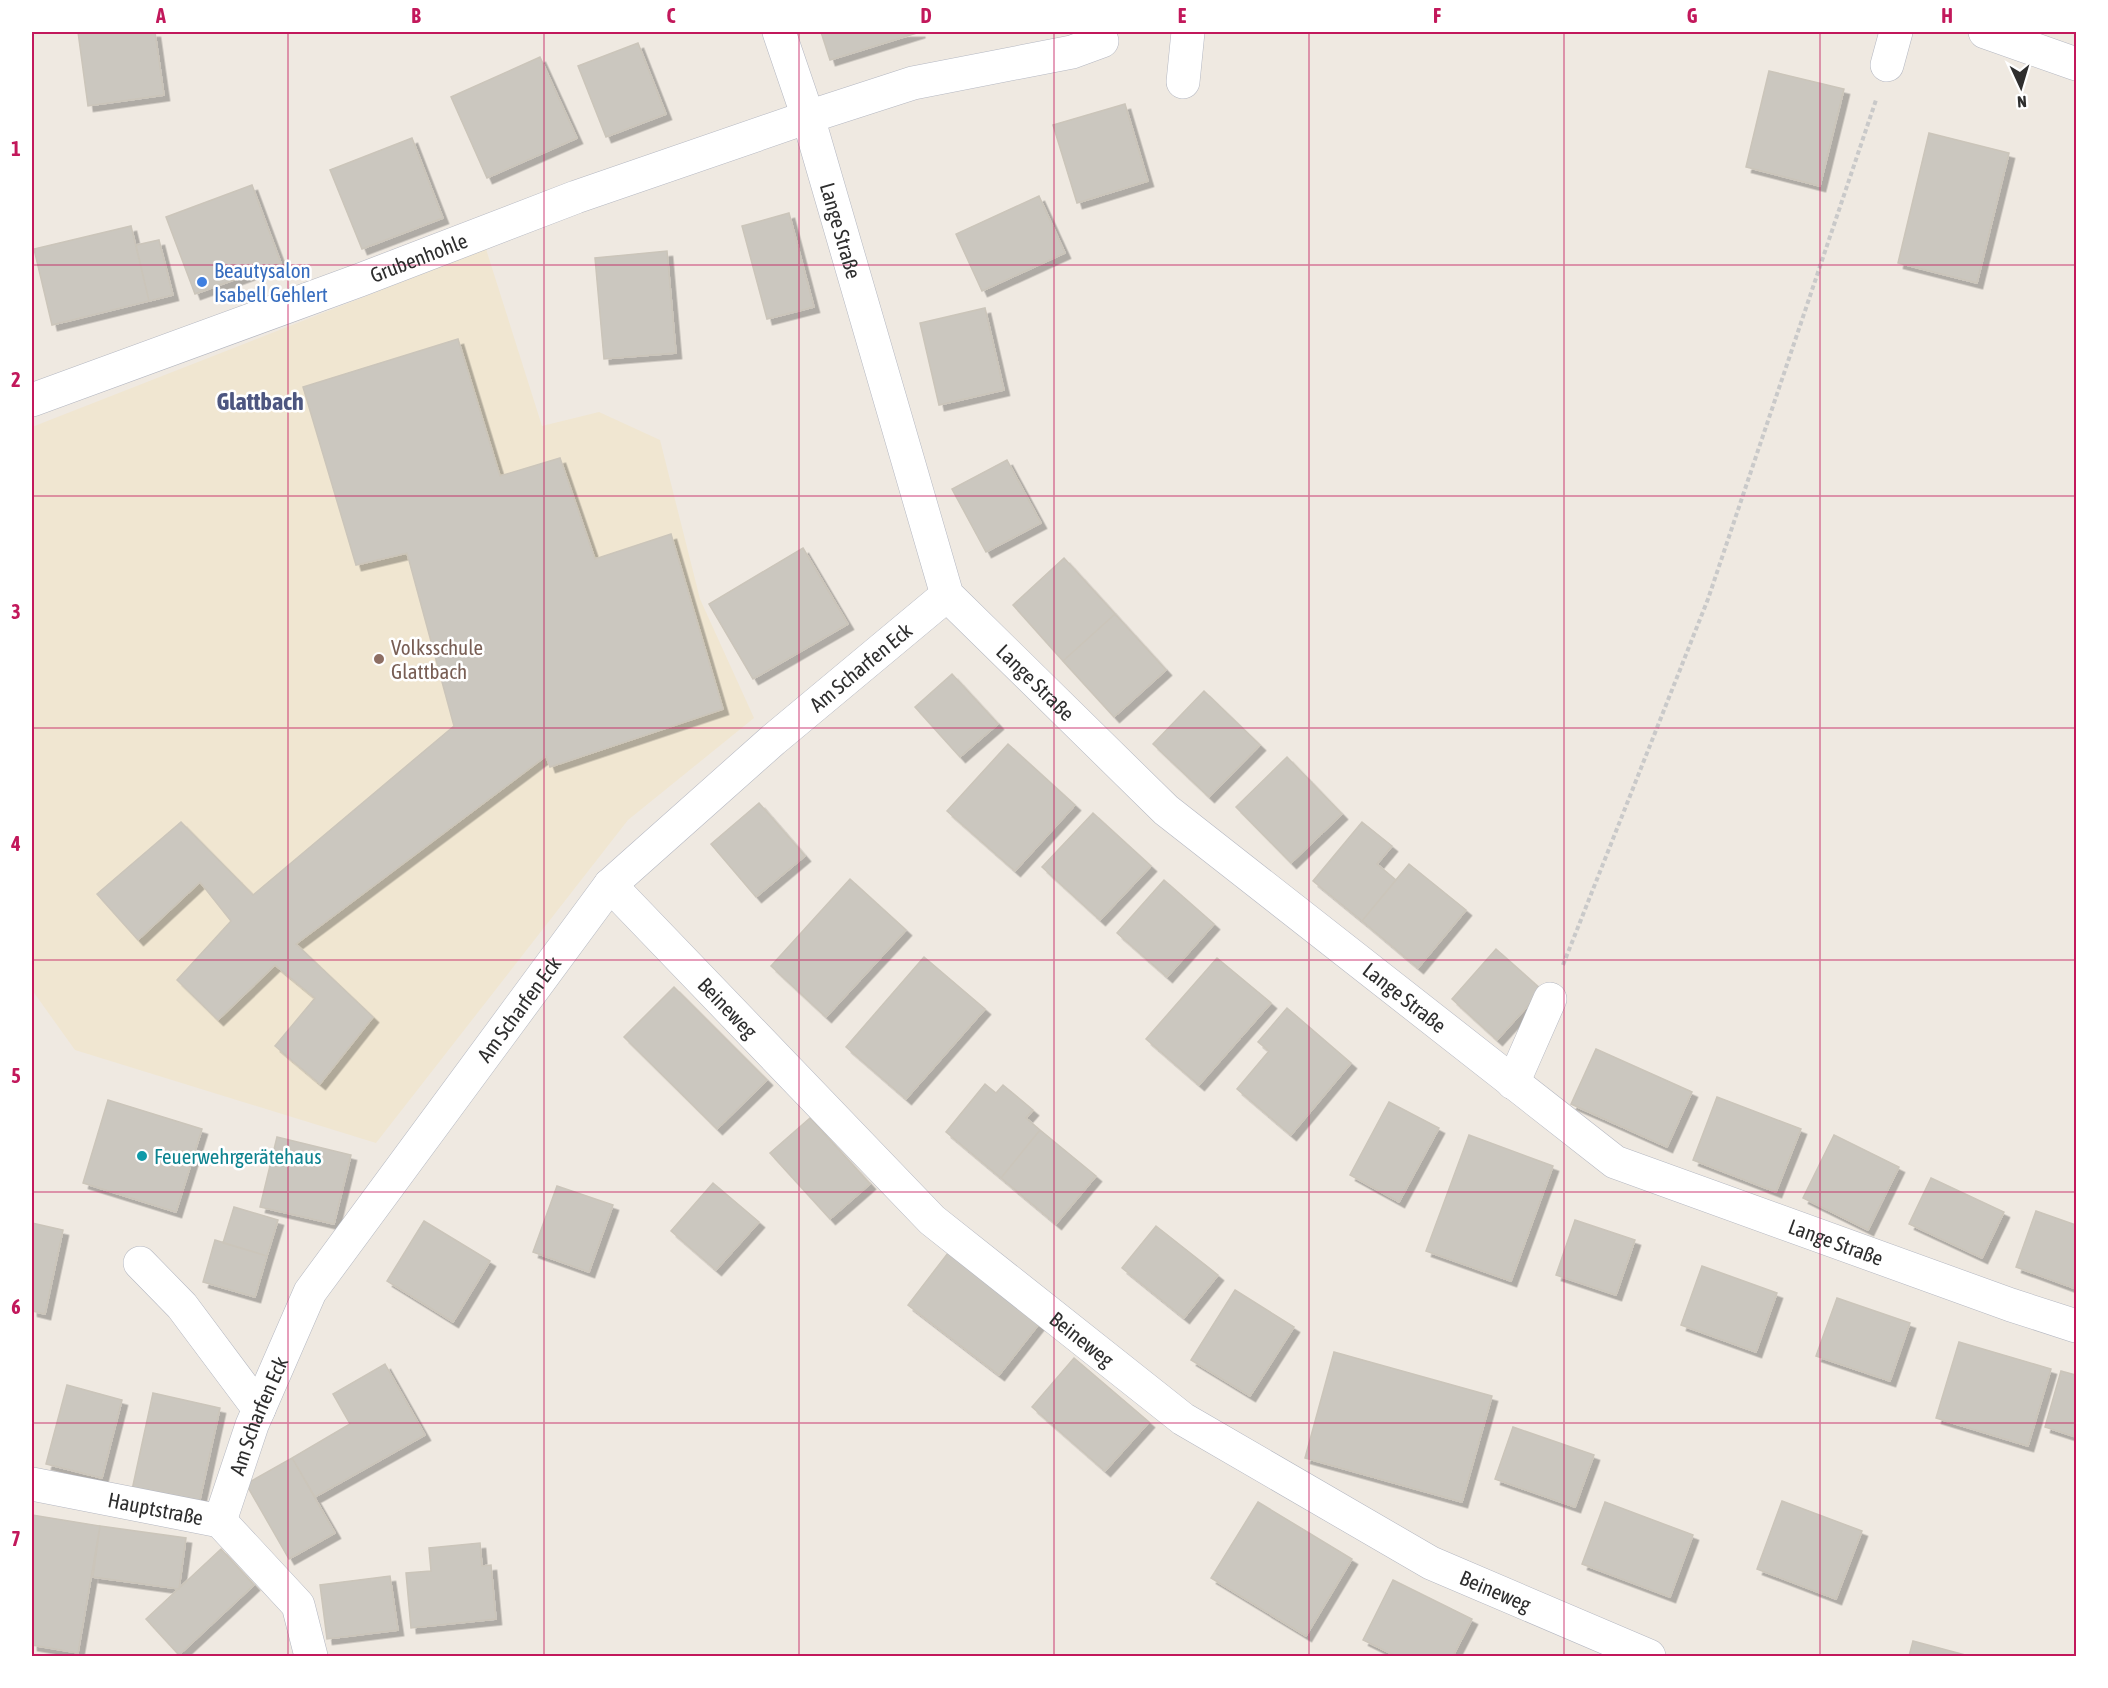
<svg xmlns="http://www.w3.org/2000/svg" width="2108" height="1688" viewBox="0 0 2108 1688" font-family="'Asap Condensed',sans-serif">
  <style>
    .education { fill: #f0e6d1 }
    .building { fill: #cbc7bf; stroke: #cbc5ba; stroke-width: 1.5; filter: url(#shadow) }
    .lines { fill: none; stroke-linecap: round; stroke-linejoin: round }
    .minor-casing { stroke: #b4b7c1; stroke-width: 34 }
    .path { stroke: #c9c9c9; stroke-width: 4; stroke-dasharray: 4.5 3; stroke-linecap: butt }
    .minor { stroke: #fff; stroke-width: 33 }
    .grid { fill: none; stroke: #c2185b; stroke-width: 1.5; stroke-opacity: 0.55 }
    .shop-dot { fill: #3f7fe0; stroke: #fff; stroke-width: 2 }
    .education-dot { fill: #8d6e63; stroke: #fff; stroke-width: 2 }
    .culture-dot { fill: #0f9aa8; stroke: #fff; stroke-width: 2 }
    .labels { text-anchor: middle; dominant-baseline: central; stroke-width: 5; stroke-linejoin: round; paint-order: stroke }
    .street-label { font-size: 21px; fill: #2e2e2e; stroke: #fff }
    .shop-label { font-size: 21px; fill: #366cbe; stroke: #fff; text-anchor: start }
    .education-label { font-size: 21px; fill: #785e54; stroke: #fff; text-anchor: start }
    .culture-label { font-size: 21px; fill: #0d838f; stroke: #fff; text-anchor: start }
    .quarter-label { font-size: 24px; font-weight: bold; fill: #4d5680; stroke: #fff }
    .neatline { fill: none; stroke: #c2185b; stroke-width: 2 }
    .grid-label { font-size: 20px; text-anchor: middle; font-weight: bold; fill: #c2185b }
  </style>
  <defs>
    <filter id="shadow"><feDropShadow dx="5.5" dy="5.5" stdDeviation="0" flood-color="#0004"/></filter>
  </defs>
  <rect width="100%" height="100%" fill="#efe9e1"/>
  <path class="education" d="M486,249L542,426L599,412L660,440L700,599L754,718L628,820L376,1143L75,1050L32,990V427Z"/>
  <path class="building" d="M78,32H155L164,95L88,106Z
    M821,32H920L830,60Z
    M638,43L666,114L606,137L578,66Z
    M540,57L577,138L487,178L451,97Z
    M1769,71L1844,89L1820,186L1746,167Z
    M1125,104L1148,181L1077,203L1053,125Z
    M1929,133L2009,153L1977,283L1898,263Z
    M412,138L443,218L362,249L330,170Z
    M252,185L281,263L195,294L166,217Z
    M1039,196L1065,253L982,291L956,234Z
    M789,213L814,307L767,319L742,226Z
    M131,226L149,301L52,325L34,249Z
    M159,240L173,295L149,301L136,245Z
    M667,251L676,353L604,359L595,258Z
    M985,308L1004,390L939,405L920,323Z
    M458,339L500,476L560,458L595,559L671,534L723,709L550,767L546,756L296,944L373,1017L320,1084L275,1046L315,998L275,965L218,1020L177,980L231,921L200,882L138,940L97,894L181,822L253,895L454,726L407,553L356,565L303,387Z
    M1007,460L1041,523L986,552L952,489Z
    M803,548L848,624L753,679L709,604Z
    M1064,558L1115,614L1063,661L1013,605Z
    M1115,614L1166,670L1114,717L1063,661Z
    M952,674L998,724L960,757L915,707Z
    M1204,691L1260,745L1209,797L1153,744Z
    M1008,744L1075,805L1015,871L947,811Z
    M1287,757L1342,814L1291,863L1236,807Z
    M759,803L805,856L756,897L711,844Z
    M1093,813L1151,866L1100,920L1042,867Z
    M1362,822L1392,846L1377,864L1396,880L1362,921L1313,881Z
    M1409,864L1466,910L1418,968L1362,921Z
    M850,879L906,930L826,1017L771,966Z
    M1164,880L1214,924L1167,977L1117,933Z
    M1496,949L1542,990L1497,1040L1452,999Z
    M924,957L985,1009L906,1099L846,1047Z
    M1217,958L1271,1003L1199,1085L1146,1039Z
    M674,987L767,1080L717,1129L624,1037Z
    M1287,1008L1351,1063L1291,1135L1237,1089L1269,1051L1258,1042Z
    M1596,1049L1692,1092L1667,1147L1571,1104Z
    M985,1084L996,1093L1003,1085L1033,1110L1026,1118L1040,1130L1001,1178L946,1132Z
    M1717,1097L1801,1129L1776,1192L1693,1160Z
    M108,1100L202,1129L176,1212L83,1183Z
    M1389,1102L1439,1128L1399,1202L1350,1175Z
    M810,1118L870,1184L830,1219L770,1153Z
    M1040,1130L1096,1176L1056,1224L1001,1178Z
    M1469,1135L1553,1166L1511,1281L1426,1251Z
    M1834,1135L1899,1167L1868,1230L1803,1198Z
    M277,1137L351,1155L334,1224L260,1207Z
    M1931,1178L2004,1212L1982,1258L1909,1224Z
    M713,1183L759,1222L716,1270L671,1231Z
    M557,1186L613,1205L589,1272L533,1252Z
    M234,1207L278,1220L267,1256L223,1243Z
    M2036,1211L2076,1225V1289L2016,1267Z
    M1575,1220L1635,1240L1616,1295L1556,1275Z
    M424,1221L490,1261L453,1322L387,1281Z
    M32,1223L63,1230L45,1314L32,1311Z
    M1156,1226L1218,1275L1184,1318L1122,1268Z
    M215,1240L267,1256L255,1297L203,1282Z
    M948,1253L1039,1324L999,1375L908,1305Z
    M1702,1266L1777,1293L1756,1352L1681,1325Z
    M1235,1290L1294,1327L1250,1396L1191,1360Z
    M1837,1298L1910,1323L1890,1381L1816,1356Z
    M1959,1342L2051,1369L2028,1446L1936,1418Z
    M1334,1352L1492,1396L1462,1502L1305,1458Z
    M1074,1358L1149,1422L1105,1471L1032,1407Z
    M385,1364L425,1435L315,1497L292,1458L350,1424L333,1394Z
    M2061,1371L2076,1375V1437L2045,1427Z
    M67,1385L122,1400L102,1478L46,1464Z
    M153,1393L220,1408L199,1504L132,1490Z
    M1513,1427L1594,1455L1575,1507L1495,1479Z
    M292,1458L335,1533L289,1559L246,1484Z
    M1782,1501L1862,1531L1836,1599L1757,1569Z
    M1258,1502L1352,1559L1306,1636L1211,1578Z
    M1605,1502L1693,1535L1670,1597L1582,1564Z
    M32,1515L100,1526L78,1653L32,1645Z
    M100,1526L186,1538L179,1589L93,1577Z
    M480,1543L482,1566L491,1565L496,1619L411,1628L406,1573L431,1571L429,1548Z
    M221,1549L254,1585L179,1655L146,1619Z
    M390,1576L398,1630L327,1639L320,1585Z
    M1393,1580L1472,1619L1453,1656H1396L1363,1640Z
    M1913,1641L1969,1656H1909Z"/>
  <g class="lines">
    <defs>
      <g id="minor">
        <path id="s1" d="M779,32L808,117L947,595L1166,810L1615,1162L2011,1305L2076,1326"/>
        <path d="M1985,32L2076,64"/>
        <path d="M1887,65L1896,32"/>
        <path d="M1183,82L1188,32"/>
        <path id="s2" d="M32,400L360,280L576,197L808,117L913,83L1072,52L1102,41"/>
        <path id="s3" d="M610,885L932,1220L1183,1419L1431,1563L1649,1656"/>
        <path d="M1513,1083L1550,999"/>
        <path d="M140,1263L182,1306L259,1409"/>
        <path id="s4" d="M32,1484L220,1521L298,1605L311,1656"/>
        <path id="s5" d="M220,1521L252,1425L310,1292L610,885L773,740L947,595"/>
      </g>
    </defs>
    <use href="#minor" class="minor-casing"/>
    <path class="path" d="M1563,965L1708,599L1876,100"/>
    <use href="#minor" class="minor"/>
  </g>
  <path class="grid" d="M288,32V1656M544,32V1656M799,32V1656M1054,32V1656M1309,32V1656M1564,32V1656M1820,32V1656M32,265H2076M32,496H2076M32,728H2076M32,960H2076M32,1192H2076M32,1423H2076"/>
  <circle class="shop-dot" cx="202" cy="282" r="6"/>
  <circle class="education-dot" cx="379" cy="659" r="6"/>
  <circle class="culture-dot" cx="142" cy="1156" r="6"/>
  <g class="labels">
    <g class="street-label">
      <text stroke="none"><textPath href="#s1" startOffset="208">Lange Straße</textPath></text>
      <text stroke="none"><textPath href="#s2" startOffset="412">Grubenhohle</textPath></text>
      <text stroke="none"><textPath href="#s5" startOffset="1084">Am Scharfen Eck</textPath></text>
      <text stroke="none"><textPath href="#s1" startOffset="712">Lange Straße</textPath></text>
      <text stroke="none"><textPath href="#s1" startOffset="1198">Lange Straße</textPath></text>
      <text stroke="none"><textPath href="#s3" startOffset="170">Beineweg</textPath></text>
      <text stroke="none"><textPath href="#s5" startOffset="598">Am Scharfen Eck</textPath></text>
      <text stroke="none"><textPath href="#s1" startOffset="1700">Lange Straße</textPath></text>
      <text stroke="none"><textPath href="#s3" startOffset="656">Beineweg</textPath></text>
      <text stroke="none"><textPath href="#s5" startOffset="112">Am Scharfen Eck</textPath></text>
      <text stroke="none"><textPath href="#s4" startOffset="126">Hauptstraße</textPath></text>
      <text stroke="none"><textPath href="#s3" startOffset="1142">Beineweg</textPath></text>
    </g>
    <g class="shop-label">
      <text x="214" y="270">Beautysalon<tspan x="214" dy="24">Isabell Gehlert</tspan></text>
    </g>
    <g class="education-label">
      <text x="391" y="647">Volksschule<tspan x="391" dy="24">Glattbach</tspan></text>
    </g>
    <g class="culture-label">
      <text x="154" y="1156">Feuerwehrgerätehaus</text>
    </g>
    <g class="quarter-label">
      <text x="260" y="401">Glattbach</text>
    </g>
  </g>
  <rect width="2108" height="1688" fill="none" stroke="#ffffff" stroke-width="66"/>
  <g transform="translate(2021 87) rotate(176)" stroke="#ffffff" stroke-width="4.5" paint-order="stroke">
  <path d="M0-4.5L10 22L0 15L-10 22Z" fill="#2e2e2e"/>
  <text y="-9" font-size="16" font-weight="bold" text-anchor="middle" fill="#2e2e2e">N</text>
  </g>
  <rect x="33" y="33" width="2042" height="1622" class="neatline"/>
  <g class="grid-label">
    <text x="161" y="23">A</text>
    <text x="416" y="23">B</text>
    <text x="671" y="23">C</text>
    <text x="926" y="23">D</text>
    <text x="1182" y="23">E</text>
    <text x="1437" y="23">F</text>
    <text x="1692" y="23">G</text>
    <text x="1947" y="23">H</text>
    <text x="16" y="156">1</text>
    <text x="16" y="387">2</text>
    <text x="16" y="619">3</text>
    <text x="16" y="851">4</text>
    <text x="16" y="1083">5</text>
    <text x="16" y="1314">6</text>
    <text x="16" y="1546">7</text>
  </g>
</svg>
